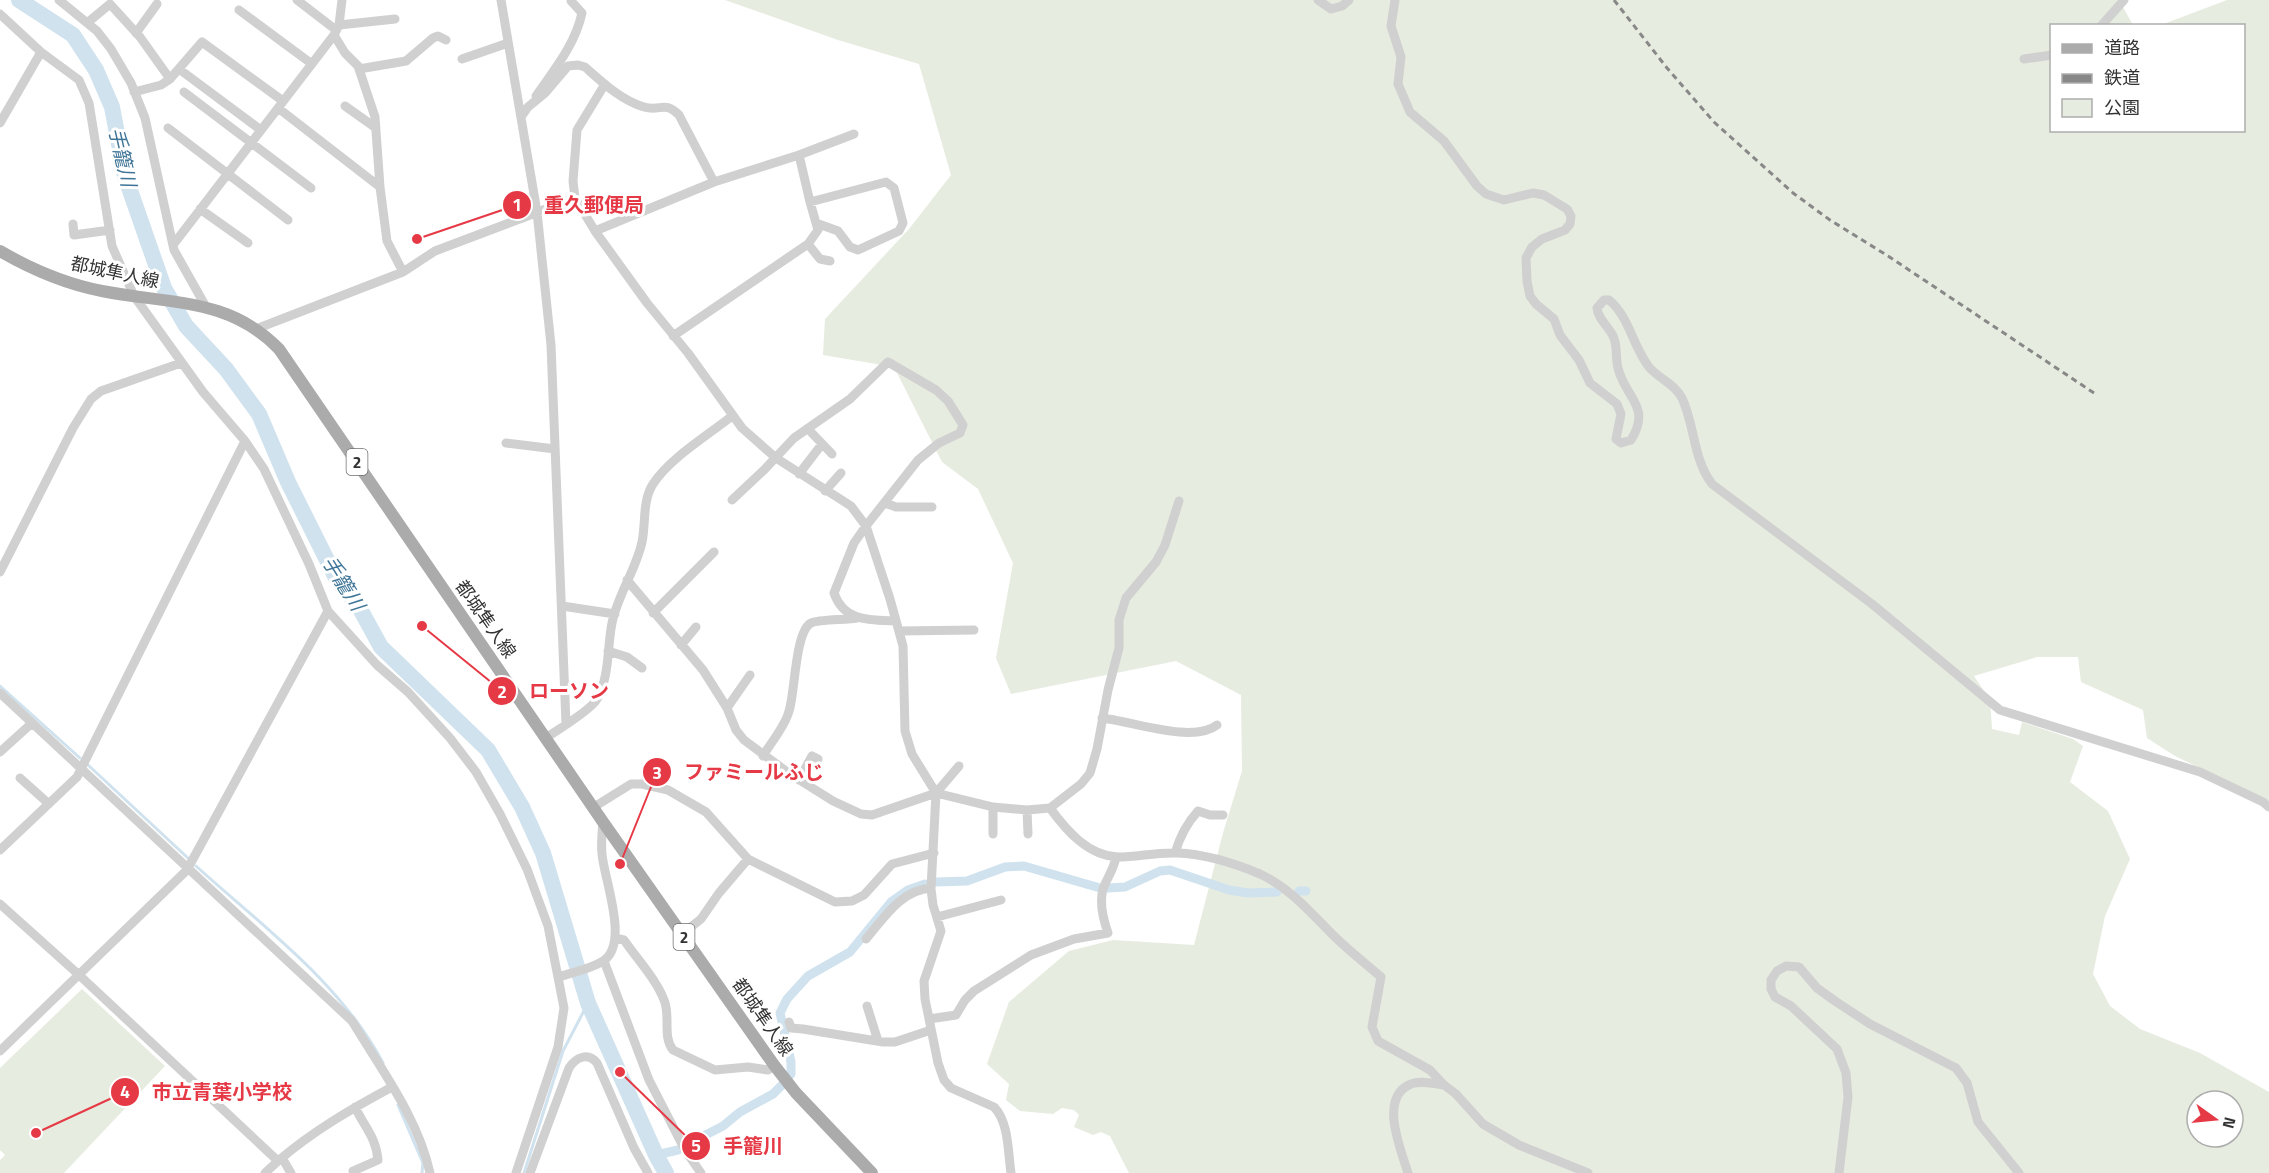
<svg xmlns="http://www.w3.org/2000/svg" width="2269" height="1173" viewBox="0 0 2269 1173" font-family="'Titillium Web','Noto Sans JP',sans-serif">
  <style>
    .green { fill: #e6ecdf; fill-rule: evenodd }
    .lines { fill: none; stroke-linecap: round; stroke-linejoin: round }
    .stream { stroke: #cfe2ee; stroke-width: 3 }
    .canal { stroke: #cfe2ee; stroke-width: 9 }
    .river { stroke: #cfe2ee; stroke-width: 16 }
    .minor { stroke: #d0d0d0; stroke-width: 9 }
    .major { stroke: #ababab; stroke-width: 12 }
    .rail { stroke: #888; stroke-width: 3; stroke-dasharray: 6 4.5; stroke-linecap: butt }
    .labels { text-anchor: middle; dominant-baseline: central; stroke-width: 6; stroke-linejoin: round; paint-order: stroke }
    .shield { fill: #fff; stroke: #707070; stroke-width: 1.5 }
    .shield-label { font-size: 16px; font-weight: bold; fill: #333 }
    .street-label { font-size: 18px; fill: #333; stroke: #fff }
    .water-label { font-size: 20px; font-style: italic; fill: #3f7597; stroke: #fff }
    .leader { fill: none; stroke: #e63946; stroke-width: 2 }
    .callout-dot { fill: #e63946; stroke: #fff; stroke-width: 2 }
    .mark-label { font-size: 18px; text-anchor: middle; font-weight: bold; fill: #fff }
    .callout-label { font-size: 20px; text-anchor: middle; font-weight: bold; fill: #e63946; stroke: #fff; stroke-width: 6; stroke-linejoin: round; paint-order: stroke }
  </style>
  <rect width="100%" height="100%" fill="#fff"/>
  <path class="green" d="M725,0H2119L2133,25L2052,26V130H2244V26L2161,25L2227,0H2269V801L2175,756L2147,738L2143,710L2081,682L2078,657H2037L1974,676L1990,700L1992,729L2019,735L2022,722L2073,739L2083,746L2070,782L2108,811L2130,859L2105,916L2093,974L2110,1006L2140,1029L2200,1053L2269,1092V1173H1129L1110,1136L1101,1132L1093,1135L1074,1127L1079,1115L1074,1110L1062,1108L1053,1114L1020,1111L1006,1100L1009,1084L987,1064L1009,1002L1069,951L1113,940L1194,945L1223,833L1242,771L1241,695L1176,661L1011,694L996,658L1013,563L978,489L942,462L894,367L823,355L825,319L909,229L951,175L919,64L838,40ZM2197,1101H2233V1137H2197Z
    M82,989L165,1066L64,1173H0V1160L5,1155L0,1150V1068Z"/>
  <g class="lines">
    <path class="stream" d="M0,686L80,758
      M87,764L189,859
      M196,866C262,926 341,983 383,1063
      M398,1105L423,1163L422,1173
      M524,1173L563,1051L588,1003"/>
    <path class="canal" d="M936,882L967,881L1005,867L1024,866L1100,888
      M1108,888L1125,887L1160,871L1170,870L1229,890L1248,893L1277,892
      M1299,891H1306
      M688,1144L723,1126L740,1112L773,1094L782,1085L791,1074V1062L780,1013L787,999L808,976L850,952L891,902L908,890L925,884
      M656,1155L678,1150"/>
    <path class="river" d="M19,0L73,35L96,70L112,107L125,176L164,288L186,326L226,369L259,414L288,482L335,576L359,607L381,647L488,750L522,807L543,853L588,1003L656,1155L666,1173"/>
    <path class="minor" d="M59,0L97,31L111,49L131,83L145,118L174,250L206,307
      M297,0L336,30
      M342,0L339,25L334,35L345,53L358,66L375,117L380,187L387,241L403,272
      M501,0L537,212L551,345L566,724
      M1318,0L1331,9L1342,6L1349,0
      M1395,0L1391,26L1401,57L1398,84L1410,112L1444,141L1477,186L1486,194L1504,200L1533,193L1544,195L1567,209L1571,216L1570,224L1565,230L1542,239L1532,247L1526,258L1527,281L1530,296L1536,304L1554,319L1560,335L1579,360L1590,383L1617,404L1621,414L1616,439L1621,443L1631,440C1652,406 1625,398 1618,368C1615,357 1618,345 1613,336C1608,326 1598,319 1597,308L1604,300H1609C1629,316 1633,347 1649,367C1659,379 1675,384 1682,398C1695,426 1693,459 1712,484L1872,604L2000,710L2200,772L2263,802L2269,807
      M239,10L312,64
      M0,14L41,52L79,80L89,103L112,246L134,296L203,392L245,441L264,469L309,564L328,611L377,665L408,692L450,738L476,772L500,814L527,869L548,926L564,1008L558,1047L516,1173
      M87,23L110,4L140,37L170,79
      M339,25L395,19
      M2101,26L2124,0
      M136,33L157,4
      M462,59L508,43
      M2024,59L2052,55
      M179,69L261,130
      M359,69L406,61L433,38L438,36L446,40
      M134,92L161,85L170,79L202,42L283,101
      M184,92L311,188
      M536,96C554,70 575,45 582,13L571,1
      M345,106L376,128
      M278,108L380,187
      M521,117L528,107L545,93L568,66L578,65L585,67C602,82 622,101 644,107C661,112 664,100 679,115L714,182
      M0,123L41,52
      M168,128L288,220
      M575,198L573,181L577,130L605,84
      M810,202L816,223
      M200,209L248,243
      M73,224L74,235L110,230
      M595,231L714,182L799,155L854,134
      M808,244L820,259L830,261
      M173,245L334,35
      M256,329L403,272L435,251L575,198L595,231L647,303L688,353L742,428L776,458L851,506L866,526L890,599L903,646L905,731L912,754L936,793L931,889L933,905L941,931L924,981L925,999L938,1063L944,1080L951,1088L994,1107C1009,1122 1008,1153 1011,1173
      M673,336L808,244L818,230L816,223L838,231L850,247L858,250L899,231L903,223L894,188L886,182L810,202L799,155
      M808,429L832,454
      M506,443L555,449
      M799,474L822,444
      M825,491L841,473
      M732,500L765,469L794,438L850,399L888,362L936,390L948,401L963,425L960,433L939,443L918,460L866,526L854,543L834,593C844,622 870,620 896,621
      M885,503L896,507H932
      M0,572L73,428L91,399L101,391L181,363
      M627,580L703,670L727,708L736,730L744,740L790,774L833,801L861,814L872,815L936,793L959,766
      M562,606L615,614
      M653,613L714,552
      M899,631L974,630
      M681,645L696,627
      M608,651L627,657L642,668
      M0,693L352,1021C381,1069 418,1118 430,1173
      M727,708L750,675
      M1102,718C1131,721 1193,744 1217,725
      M547,737C558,730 592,709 597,699C610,676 607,647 612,623C618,594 636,570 642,542C646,524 642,501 653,484C670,458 707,436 732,416
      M0,752L32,723
      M763,756C771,742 785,727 789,711C795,694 795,631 811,623C818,619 846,620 857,618
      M20,778L49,804
      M799,780L812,756L818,759
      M936,793L993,807L1027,810L1050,808L1081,784L1090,773L1097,749L1108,690L1119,648V620L1126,598L1156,562L1165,545L1179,501
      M594,807L631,784H642L668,790L706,812L748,859L835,902L852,901L864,895L892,864L934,853
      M993,807V834
      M1050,808C1066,830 1088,856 1118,857C1137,857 1157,852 1177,853C1205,854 1234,863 1260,874C1290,888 1311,913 1333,935C1348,950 1365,963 1381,977L1372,1027L1378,1041L1430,1070L1444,1085L1456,1094L1483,1124L1519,1145L1588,1173
      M1027,810L1028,834
      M0,850L77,777L245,441
      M1175,853C1180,836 1186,824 1198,811L1210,815H1223
      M0,904L78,974L278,1161C313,1131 351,1109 392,1087
      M937,917L1001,900
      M682,934L701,919L719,893L748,859
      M615,938L624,940C637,959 656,979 664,1000C671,1016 662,1036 673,1050L715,1070L748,1067L768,1070L774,1065
      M866,939C884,918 901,890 931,888
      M604,961L649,1080L685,1150L701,1173
      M559,977C573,972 591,969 603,961C630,944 604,879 602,854C601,844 602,832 603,822
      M867,1006L878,1041
      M929,1019L956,1015L965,1000L974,991L1031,955L1074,939L1108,933C1103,919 1099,904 1103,889C1107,878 1114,869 1116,857
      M789,1022L791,1028L803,1029L883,1042H895L931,1030
      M0,1051L187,870L328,611
      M282,1158L291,1173
      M265,1173L278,1161
      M354,1173L353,1171L378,1160C376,1137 365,1128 355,1107
      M530,1173L569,1068C576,1057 588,1052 597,1063L634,1148L648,1173
      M1408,1173C1401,1150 1378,1097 1411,1084C1420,1080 1434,1084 1444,1085
      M1839,1173L1848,1097L1846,1073L1837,1049L1791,1006L1775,997L1771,989V980L1777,971L1786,966L1799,967L1817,988L1835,1001L1870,1024L1956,1068L1967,1083L1978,1122L2019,1173"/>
    <path class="major" d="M0,251C31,269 66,284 102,291C167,304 229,297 279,349L603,822L774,1065L796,1093L872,1173"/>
    <path class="rail" d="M1614,0L1667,68L1714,122L1793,193L1830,220L1888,256L2094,393"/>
  </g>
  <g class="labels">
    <g class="shield">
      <rect x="346.5" y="449" width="21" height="26" rx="4.5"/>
      <rect x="673.5" y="924" width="21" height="26" rx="4.5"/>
    </g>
    <g class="shield-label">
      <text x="357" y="462">2</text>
      <text x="684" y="937">2</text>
    </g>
    <g class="street-label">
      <text transform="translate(115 272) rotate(12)">都城隼人線</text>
      <text transform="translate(486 619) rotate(55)">都城隼人線</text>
      <text transform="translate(763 1017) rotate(55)">都城隼人線</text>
    </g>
    <g class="water-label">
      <text transform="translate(123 157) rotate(77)">手籠川</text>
      <text transform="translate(344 583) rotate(58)">手籠川</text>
    </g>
  </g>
  <path class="leader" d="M417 239L517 205M422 626L502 691M620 864L657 772M36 1133L125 1092M620 1072L696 1146"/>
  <g class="callout-dot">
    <circle cx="417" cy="239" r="6"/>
    <circle cx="422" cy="626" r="6"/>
    <circle cx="620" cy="864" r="6"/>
    <circle cx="36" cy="1133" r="6"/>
    <circle cx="620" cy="1072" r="6"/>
    <circle cx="517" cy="205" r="15"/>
    <circle cx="502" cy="691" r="15"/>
    <circle cx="657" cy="772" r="15"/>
    <circle cx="125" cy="1092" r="15"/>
    <circle cx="696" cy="1146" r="15"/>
  </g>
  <g class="mark-label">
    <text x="517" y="211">1</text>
    <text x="502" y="698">2</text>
    <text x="657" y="779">3</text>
    <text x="125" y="1098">4</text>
    <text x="696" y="1152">5</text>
  </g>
  <g class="callout-label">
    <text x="594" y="212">重久郵便局</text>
    <text x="569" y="698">ローソン</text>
    <text x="754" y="779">ファミールふじ</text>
    <text x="222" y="1099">市立青葉小学校</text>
    <text x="753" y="1153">手籠川</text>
  </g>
  <rect x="2050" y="24" width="195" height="108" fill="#ffffff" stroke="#adadad" stroke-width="1.5"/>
  <rect x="2062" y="44" width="30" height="9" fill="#ababab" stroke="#adadad" stroke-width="1.5"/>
  <text x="2104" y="54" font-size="18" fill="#333333">道路</text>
  <rect x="2062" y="74" width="30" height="9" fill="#888888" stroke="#adadad" stroke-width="1.5"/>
  <text x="2104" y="84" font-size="18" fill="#333333">鉄道</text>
  <rect x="2062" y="99" width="30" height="18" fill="#e6ecdf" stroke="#adadad" stroke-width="1.5"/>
  <text x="2104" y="114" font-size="18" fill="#333333">公園</text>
  <g transform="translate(2215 1119) rotate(105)"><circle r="28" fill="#ffffff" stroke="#adadad" stroke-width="1.5"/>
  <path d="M0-4.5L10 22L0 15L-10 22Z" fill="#e63946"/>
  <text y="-9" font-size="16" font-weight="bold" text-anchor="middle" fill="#333333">N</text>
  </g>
</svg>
